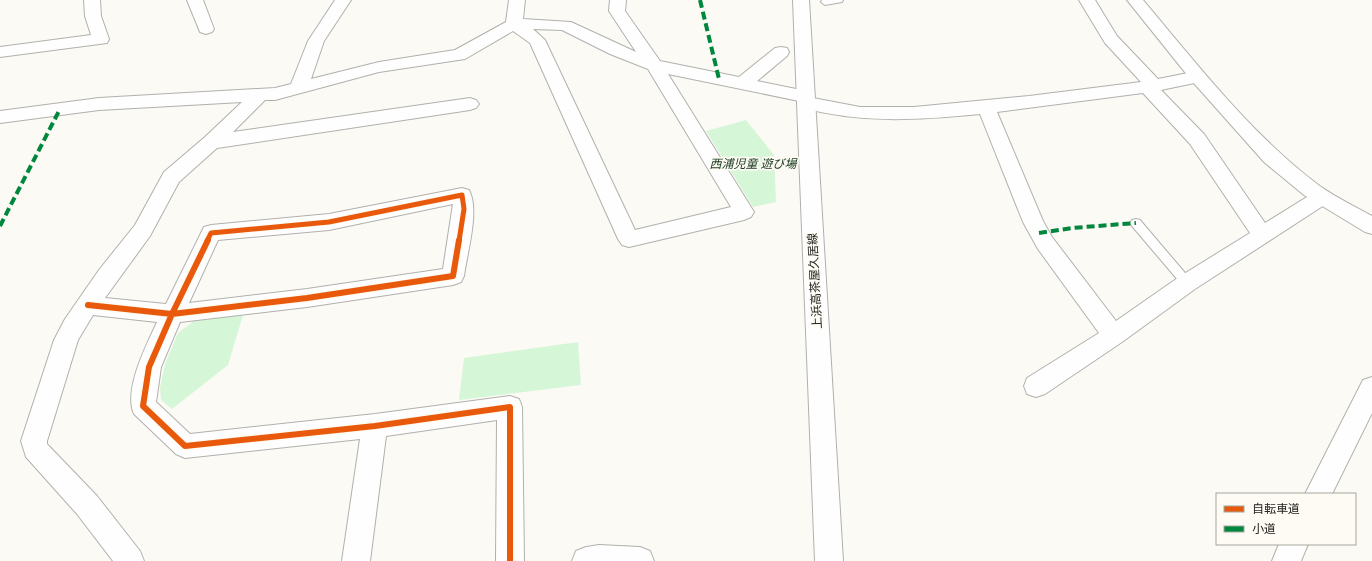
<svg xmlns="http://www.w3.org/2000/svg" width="1372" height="561" viewBox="0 0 1372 561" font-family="'Times New Roman','Noto Sans JP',serif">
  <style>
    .green { fill: #d6f6d8 }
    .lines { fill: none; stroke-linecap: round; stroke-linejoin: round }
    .service-casing { stroke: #b1b0ac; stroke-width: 2 }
    .minor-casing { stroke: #b1b0ac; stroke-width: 2 }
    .tertiary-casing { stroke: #b1b0ac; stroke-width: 2 }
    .secondary-casing { stroke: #b1b0ac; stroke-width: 2 }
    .service { fill: #fefefe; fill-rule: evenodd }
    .minor { fill: #fefefe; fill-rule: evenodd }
    .tertiary { fill: #fefefe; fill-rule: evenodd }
    .secondary { fill: #fefefe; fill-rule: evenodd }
    .quiet { stroke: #00873e; stroke-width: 4; stroke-dasharray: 8 4; stroke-linecap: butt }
    .cycleway-far1-casing { stroke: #fdfbf3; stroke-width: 7 }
    .cycleway-casing { stroke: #fdfbf3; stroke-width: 9 }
    .cycleway-far1 { stroke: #e8590c; stroke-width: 5 }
    .cycleway { stroke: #e8590c; stroke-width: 6 }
    .labels { text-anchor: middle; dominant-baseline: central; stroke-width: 3.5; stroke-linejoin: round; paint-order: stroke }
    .park-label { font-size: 12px; font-style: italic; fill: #17391e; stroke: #fdfbf3 }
    .street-label { font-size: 12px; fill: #242320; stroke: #fdfbf3 }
  </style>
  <rect width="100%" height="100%" fill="#fbfaf5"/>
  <path class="green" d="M746,120L774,155L776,202L753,207L706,131Z
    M243,315L228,365L172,409L161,400L160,388L165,364L178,333L194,321Z
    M578,342L581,385L459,400L464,358Z"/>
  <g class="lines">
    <defs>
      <path id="service" d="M822,0H843L842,2L825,5L821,2Z
        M1136,219L1140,220L1191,280L1193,283L1191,286L1187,288L1183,286L1132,226L1130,223L1132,220Z"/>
      <path id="minor" d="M84,0H100L101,16L109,39L107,43L0,57V47L91,35L85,16Z
        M187,0H203L214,29L212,32L206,34L200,32Z
        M335,0H351L324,41L311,79L379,62L455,50L506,22L509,0H525L523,19L571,22L636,52L609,11L610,0H626L625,11L660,61L739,77L775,48L781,47L787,48L789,52L787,56L757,81L811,92L814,96L813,98L860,107H914L1029,96L1141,82L1105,43L1079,0H1095L1117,36L1158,79L1198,71L1204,73L1207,77L1204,81L1161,90L1204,134L1265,223L1315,192L1322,190L1329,192L1332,197L1329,202L1195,289L1122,342L1045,394L1036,397L1027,394L1024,386L1027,378L1099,333L1038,249L1023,222L980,114C918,120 861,124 800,107L797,103L799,101L668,74L754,212L751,217L744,220L629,247L622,245L618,239L530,43L513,31L465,59L379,72L275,100H265L233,132L470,98L476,100L479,104L476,108L470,110L217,148L179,182L150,236L105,298L166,304L204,227L211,225L329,214L462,188L469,190C480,210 467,253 464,276L461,282L453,285L307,307L180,322L161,367L156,402L190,434L375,414L510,396L519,399L522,407L524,561H496L497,420L386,436L370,561H342L360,439L185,458L176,454L134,414C123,390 147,344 157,322L93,315L78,340L47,441V444L97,496L140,551L144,561H113L77,514L26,457L21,441L54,340L65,319L99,270L135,225L164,172L205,137L242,102L99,110L0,123V111L99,98L275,88L291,84L308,41ZM533,29L562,30L610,54L648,69L731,207L635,230L545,40ZM1143,93L1190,144L1250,233L1179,277L1116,321L1052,237L1043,221L997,112ZM453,204L443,269L307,289L189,303L218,240L329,230Z
        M1372,377V413L1332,494H1305L1363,380Z
        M1279,544H1308L1301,561H1272Z
        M599,545L640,547L650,551L654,561H572L576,551L586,547Z"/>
      <path id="tertiary" d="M1127,0H1143C1197,64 1250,133 1317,184C1333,196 1354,206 1372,216V234L1365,232L1304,195L1264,162L1192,81Z"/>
      <path id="secondary" d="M793,0H809L843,561H815Z"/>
    </defs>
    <use href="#service" class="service-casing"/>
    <use href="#minor" class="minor-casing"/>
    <use href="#tertiary" class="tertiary-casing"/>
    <use href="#secondary" class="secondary-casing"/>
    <use href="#service" class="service"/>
    <use href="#minor" class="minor"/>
    <use href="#tertiary" class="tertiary"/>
    <use href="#secondary" class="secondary"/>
    <path class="quiet" d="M700,0L719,79
      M0,226L60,109
      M1039,233L1072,228L1136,223"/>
    <defs>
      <path id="cycleway-far1" d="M207,241L211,233L329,222L462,195L464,209L459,241"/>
      <path id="cycleway" d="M88,305L172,314
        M172,314L149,367L143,406L185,446L375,426L510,407V561
        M172,314L208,240
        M172,314L307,298L453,276L459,240"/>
    </defs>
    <use href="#cycleway-far1" class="cycleway-far1-casing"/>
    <use href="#cycleway" class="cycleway-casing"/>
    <use href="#cycleway-far1" class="cycleway-far1"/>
    <use href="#cycleway" class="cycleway"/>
  </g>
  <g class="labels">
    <g class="park-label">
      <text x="753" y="164">西浦児童 遊び場</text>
    </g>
    <g class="street-label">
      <text transform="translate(815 281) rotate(-93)">上浜高茶屋久居線</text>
    </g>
  </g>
  <rect x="1216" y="493" width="140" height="52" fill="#fdfbf3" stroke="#a6a59f"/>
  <rect x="1224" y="506" width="20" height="6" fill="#e8590c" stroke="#a6a59f"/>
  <text x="1252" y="513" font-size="12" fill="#242320">自転車道</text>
  <rect x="1224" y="526" width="20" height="6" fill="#00873e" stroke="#a6a59f"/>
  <text x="1252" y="533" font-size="12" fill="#242320">小道</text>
</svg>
